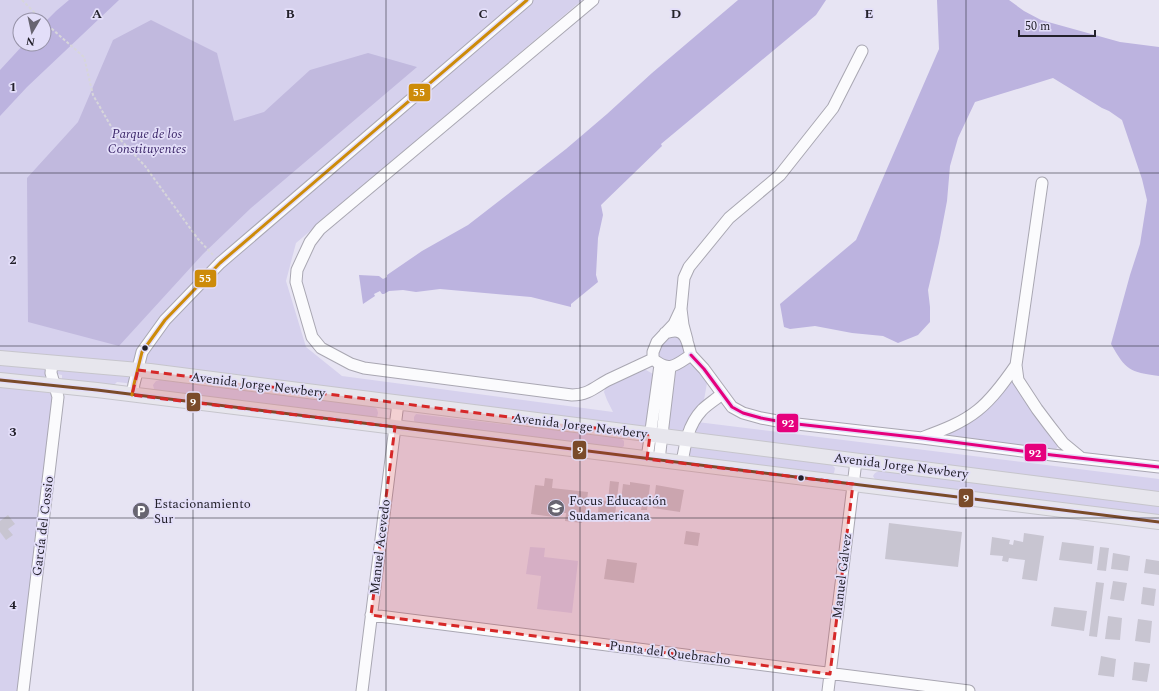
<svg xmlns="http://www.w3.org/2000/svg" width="1159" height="691" viewBox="0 0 1159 691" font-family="Spectral,serif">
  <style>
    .green { fill: #d6d1ed; fill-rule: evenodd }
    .forest { fill: #c1b9de }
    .water { fill: #bcb3df }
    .building { fill: #c8c5d1 }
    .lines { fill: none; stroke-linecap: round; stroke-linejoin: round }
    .minor-casing { stroke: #a9a7b2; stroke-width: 13 }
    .major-casing { stroke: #c6c5cc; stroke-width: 16 }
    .path { stroke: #d7d6da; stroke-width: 2; stroke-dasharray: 3 2; stroke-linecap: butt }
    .minor { stroke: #fbfbfd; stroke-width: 11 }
    .major { stroke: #e7e6ed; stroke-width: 14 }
    .bus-1-casing { stroke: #e3def9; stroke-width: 6 }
    .bus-2-casing { stroke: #e3def9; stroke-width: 6 }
    .bus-3-casing { stroke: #e3def9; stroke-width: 6 }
    .bus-1 { stroke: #7a4b2a; stroke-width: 3 }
    .bus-2 { stroke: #e5007d; stroke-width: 3 }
    .bus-3 { stroke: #cd8b09; stroke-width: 3 }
    .marked { fill: #d62828; fill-opacity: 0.2; stroke: #d62828; stroke-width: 3; stroke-dasharray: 8 5; stroke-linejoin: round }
    .grid { fill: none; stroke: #23212b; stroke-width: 1; stroke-opacity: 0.55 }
    .bus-dot { fill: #23212b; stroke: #e3def9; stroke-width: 1.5 }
    .labels { text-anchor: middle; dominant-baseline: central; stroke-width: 3.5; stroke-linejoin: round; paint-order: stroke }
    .park-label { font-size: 13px; font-style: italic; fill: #3d286a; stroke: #e3def9 }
    .street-label { font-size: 13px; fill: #23212b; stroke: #e3def9 }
    .poi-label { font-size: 13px; fill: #23212b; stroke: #e3def9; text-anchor: start }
    .grid-label { font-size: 13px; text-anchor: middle; font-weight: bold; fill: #23212b; stroke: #e3def9; stroke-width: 3.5; stroke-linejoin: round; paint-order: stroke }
    .line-badge { stroke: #e3def9; stroke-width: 1.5 }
    .badge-label { font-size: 11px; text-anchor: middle; font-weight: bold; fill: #fff }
  </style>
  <rect width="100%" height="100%" fill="#e7e4f3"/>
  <path class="green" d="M0,0H582L296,243L286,281L306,347L342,376L613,412L607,400L604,392L606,386L640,369L646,370L653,374L669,399L676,368C679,367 682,365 685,364C696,362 703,374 707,383L704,400L689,421L1159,479V499L138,370L134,384L117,382L113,386L62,380V375L52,373L58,397L23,691H0ZM20,20H44V44H20Z
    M675,331L691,355L678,363L653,359L657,342Z
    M160,380L373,406L377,409L378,413L377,417L373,418L159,392L154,389L153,385L156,381Z
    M1012,382L1015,383L1058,443V446L1055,451L952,440L947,433L1007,384Z
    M416,414L621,438L624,441V446L620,449L418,424L414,421V417Z
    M685,446L832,465L835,468L834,473L830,476L684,457Z
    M879,471L1159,506V517L876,481L873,476L875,473Z
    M530,547L545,548L544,557L578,561L572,613L537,609L541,576L526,574Z"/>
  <path class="forest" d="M151,20L217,53L234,121L264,112L310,70L368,53L417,67L251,208L203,254L119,346L28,322L27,178L78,122L113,40Z"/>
  <path class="water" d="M69,0H119L27,87L0,116V70L24,44H44V23L56,11Z
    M738,0H826L816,15L661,144L662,146L601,205L603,215L598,238L596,275L598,282L571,304V307L531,297L440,289L416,292L403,290L389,291L384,294H382L380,291L374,294L375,296L363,304L359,275L379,276L383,279L387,277V275L422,251L468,225L566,149L607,114L652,73Z
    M937,0H1009L1024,11L1041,20L1120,42L1159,47V376C1129,372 1126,370 1111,344L1130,275L1140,244L1147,200L1142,179L1122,120L1109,111L1102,108L1053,78L975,102L958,138L950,166L947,201L939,243L928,290L930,307V322L918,335L898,343L883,336L852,333L815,326L790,329L784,327L780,304L856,240L939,49Z"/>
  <path class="building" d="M545,478L553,479L552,488L588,492L585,516L584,515L582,523L565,521L566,513L555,512L554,517L531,514L535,485L544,486Z
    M610,481L619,482L615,515L598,513L599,500L608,501Z
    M630,482L650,485L647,510H641L642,504L621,501L623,484L630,485Z
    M656,485L684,490L680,512L653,508Z
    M8,515L15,524L8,529L13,535L6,540L0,532V521Z
    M889,523L962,532L958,567L885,559Z
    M686,531L700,533L698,546L684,544Z
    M1024,533L1044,536L1037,581L1022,579L1025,560L1009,558L1008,562L1002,561L1003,556L990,555L992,537L1010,540L1009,544L1013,545L1014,540L1023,542Z
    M1062,542L1094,546L1092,564L1059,560Z
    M1100,547L1109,548L1106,571L1097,570Z
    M1113,553L1130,556L1128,571L1111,569Z
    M607,559L637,563L634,583L604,579Z
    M1146,559L1159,561V575L1144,573Z
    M1113,581L1127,583L1124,601L1110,599Z
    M1096,582L1104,583L1097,637L1089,636Z
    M1143,587L1156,589L1154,606L1141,604Z
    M1054,607L1087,611L1084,631L1051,626Z
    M1108,616L1122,618L1120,640L1105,639Z
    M1138,619L1152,621L1150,643L1135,641Z
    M1101,656L1116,659L1114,677L1098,675Z
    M1134,662L1150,664L1147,682L1132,680Z"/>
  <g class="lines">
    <defs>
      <path id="minor" d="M593,0L320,229L310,242L297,270L296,282L312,337L321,348L351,364L364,368L572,395C588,395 595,387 608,380C623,373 638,366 653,359
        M1042,183L1016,365L1018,380L1037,409L1049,425L1063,443L1080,457
        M681,309L684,278L689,267L729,218L780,175L833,108L862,51
        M665,333C668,332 672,331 675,331C687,331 688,346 691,355C676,365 669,373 653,359V352L657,342L674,324L681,309L683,325L687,340
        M691,355L704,369L732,407L743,413L761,418L788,423L922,438L1052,455L1159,467
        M132,395L134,384L142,352L165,320L220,263L527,0
        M924,437C943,430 962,423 978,410C993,398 1005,381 1016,365
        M647,459L660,365
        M659,460L670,367
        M682,463C685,444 688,425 702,410C708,404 715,400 722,394
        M371,615L969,691
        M23,691L58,397L51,373L52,362
        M362,691L398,403
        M828,691L856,461"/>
      <path id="major" d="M0,358L150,371L1159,499
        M0,380L97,390L1159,522"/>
    </defs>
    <use href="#minor" class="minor-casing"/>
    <use href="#major" class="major-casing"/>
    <path class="path" d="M22,0L42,20
      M44,22L84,57L93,95L116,135L145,166L198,239L213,255"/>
    <use href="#minor" class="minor"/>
    <use href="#major" class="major"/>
    <defs>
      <path id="bus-1" d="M0,380L97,390L1159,522"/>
      <path id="bus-2" d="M691,355L704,369L732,407L743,413L761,418L788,423L922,438L1052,455L1159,467"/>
      <path id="bus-3" d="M132,395L134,384L142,352L165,320L220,263L527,0"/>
    </defs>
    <use href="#bus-1" class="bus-1-casing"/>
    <use href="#bus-2" class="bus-2-casing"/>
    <use href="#bus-3" class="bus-3-casing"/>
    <use href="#bus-1" class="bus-1"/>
    <use href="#bus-2" class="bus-2"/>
    <use href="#bus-3" class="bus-3"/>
  </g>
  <path class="marked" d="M138,370L650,435L647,459L853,484L830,674L371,615L395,427L132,395Z"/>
  <path class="grid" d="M193,0V691M386,0V691M580,0V691M773,0V691M966,0V691M0,173H1159M0,346H1159M0,518H1159"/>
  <defs>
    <symbol id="university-disc" viewBox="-11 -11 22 22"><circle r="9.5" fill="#686571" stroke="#e3def9"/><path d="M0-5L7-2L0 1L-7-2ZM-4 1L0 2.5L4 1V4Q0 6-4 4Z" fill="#fff"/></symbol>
    <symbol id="parking-disc" viewBox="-11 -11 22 22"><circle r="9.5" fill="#686571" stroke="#e3def9"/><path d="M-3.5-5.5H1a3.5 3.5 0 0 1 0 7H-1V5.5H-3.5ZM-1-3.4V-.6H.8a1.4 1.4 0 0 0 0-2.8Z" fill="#fff"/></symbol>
  </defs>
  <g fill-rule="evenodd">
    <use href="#university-disc" x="546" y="498" width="20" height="20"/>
    <use href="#parking-disc" x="131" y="501" width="20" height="20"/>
  </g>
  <g class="bus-dot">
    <circle cx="145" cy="348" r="3.5"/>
    <circle cx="801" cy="478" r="3.5"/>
  </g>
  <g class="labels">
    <g class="park-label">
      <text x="147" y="134">Parque de los<tspan x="147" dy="15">Constituyentes</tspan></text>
    </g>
    <g class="street-label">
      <text transform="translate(258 385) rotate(7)">Avenida Jorge Newbery</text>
      <text transform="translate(580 426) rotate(7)">Avenida Jorge Newbery</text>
      <text transform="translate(901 466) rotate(7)">Avenida Jorge Newbery</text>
      <text transform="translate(43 526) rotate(-83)">García del Cossio</text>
      <text transform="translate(380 547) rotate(-83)">Manuel Acevedo</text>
      <text transform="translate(842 576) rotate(-83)">Manuel Gálvez</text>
      <text transform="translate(670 653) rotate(7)">Punta del Quebracho</text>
    </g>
    <g class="poi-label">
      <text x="569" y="501">Focus Educación<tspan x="569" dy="15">Sudamericana</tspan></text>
      <text x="154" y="504">Estacionamiento<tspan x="154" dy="15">Sur</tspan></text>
    </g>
  </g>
  <g class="grid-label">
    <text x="97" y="18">A</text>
    <text x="290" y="18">B</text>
    <text x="483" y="18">C</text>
    <text x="676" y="18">D</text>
    <text x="869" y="18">E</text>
    <text x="13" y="91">1</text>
    <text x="13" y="264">2</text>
    <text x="13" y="436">3</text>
    <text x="13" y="609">4</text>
  </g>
  <g class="line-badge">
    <rect x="408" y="83" width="23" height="19" rx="4" fill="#cd8b09"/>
    <rect x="194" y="269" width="23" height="19" rx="4" fill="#cd8b09"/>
    <rect x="186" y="392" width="15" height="20" rx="4" fill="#7a4b2a"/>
    <rect x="776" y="413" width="23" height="20" rx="4" fill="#e5007d"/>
    <rect x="572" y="440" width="15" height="20" rx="4" fill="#7a4b2a"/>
    <rect x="1024" y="443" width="23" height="19" rx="4" fill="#e5007d"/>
    <rect x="958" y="488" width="16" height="20" rx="4" fill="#7a4b2a"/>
  </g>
  <g class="badge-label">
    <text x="419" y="96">55</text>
    <text x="205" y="282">55</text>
    <text x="193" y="406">9</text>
    <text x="788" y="427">92</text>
    <text x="580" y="454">9</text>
    <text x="1035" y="457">92</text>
    <text x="966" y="502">9</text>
  </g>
  <g transform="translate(32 32) rotate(189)"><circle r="19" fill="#e3def9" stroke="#9692a7"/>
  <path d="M0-3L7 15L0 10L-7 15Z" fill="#686571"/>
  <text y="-6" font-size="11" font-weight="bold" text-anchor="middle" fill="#23212b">N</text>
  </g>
  <path d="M1019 30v6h76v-6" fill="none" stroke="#23212b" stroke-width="2"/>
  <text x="1025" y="30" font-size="12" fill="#23212b" stroke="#e3def9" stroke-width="3" paint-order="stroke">50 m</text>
</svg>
